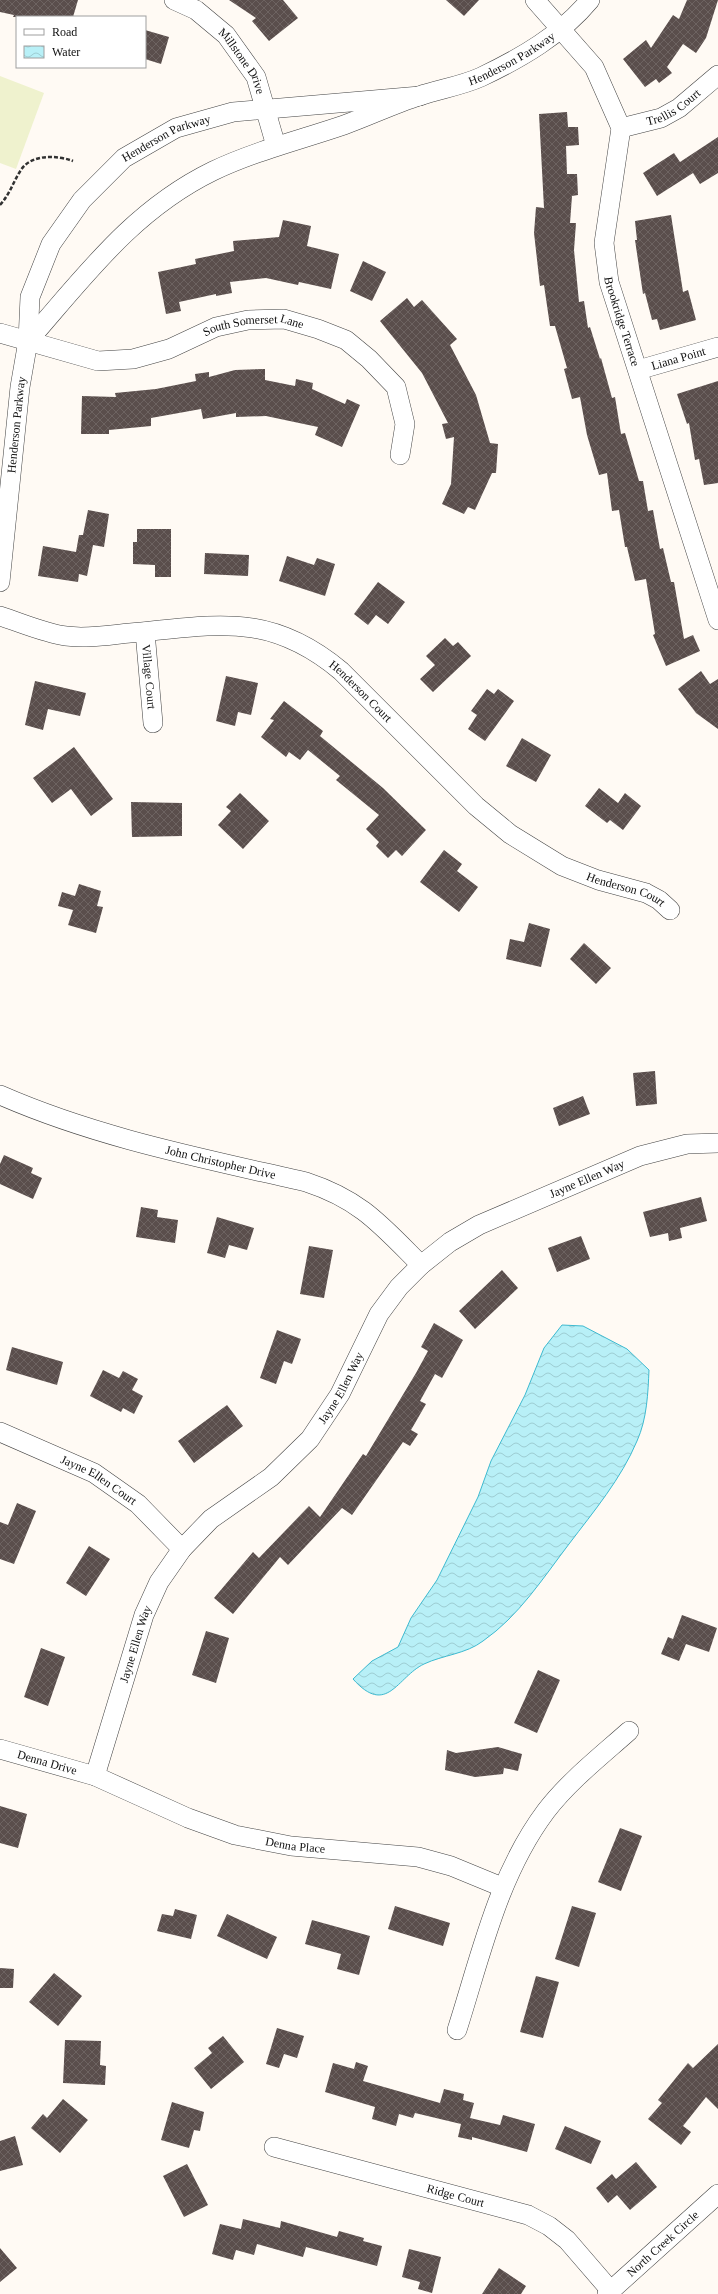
<svg xmlns="http://www.w3.org/2000/svg" width="718" height="2294" viewBox="0 0 718 2294" font-family="'Times New Roman',serif">
  <style>
    .pitch { fill: #eff2ce }
    .water { fill: url(#water-waves); stroke: #3dbad0 }
    .building { fill: url(#building-cross-hatch) }
    .lines { fill: none; stroke-linecap: round; stroke-linejoin: round }
    .minor-casing { stroke: #434343; stroke-width: 20 }
    .path { stroke: #323232; stroke-width: 2.5; stroke-dasharray: 4 2; stroke-linecap: butt }
    .minor { stroke: #fff; stroke-width: 19 }
    .labels { text-anchor: middle; dominant-baseline: central; stroke-width: 4; stroke-linejoin: round; paint-order: stroke }
    .street-label { font-size: 12px; fill: #101010; stroke: #fff }
  </style>
  <defs>
    <pattern id="water-waves" width="16" height="10" patternUnits="userSpaceOnUse"><rect width="16" height="10" fill="#b8f0f7"/><path d="M0 5q4-4 8 0t8 0" fill="none" stroke="#9dcdd3"/></pattern>
    <pattern id="building-cross-hatch" width="8" height="8" patternUnits="userSpaceOnUse"><rect width="8" height="8" fill="#5a4e4c"/><path d="M0 0l8 8M0 8l8-8" fill="none" stroke="#6d6361"/></pattern>
  </defs>
  <rect width="100%" height="100%" fill="#fffaf4"/>
  <path class="pitch" d="M0,76L44,93L16,169L0,163Z"/>
  <path class="water" d="M562,1325L583,1326L627,1349L649,1370C648,1393 647,1419 637,1441C621,1479 594,1511 569,1544C543,1578 519,1616 483,1641C466,1654 443,1655 424,1664C397,1677 387,1717 353,1679L372,1661L398,1647L411,1618L437,1580L478,1497L491,1461L525,1395L544,1348Z"/>
  <path class="building" d="M0,0H78L73,17H13L14,15L0,12Z
    M229,0H283L298,18L269,41L252,21L256,18Z
    M446,0H479L464,16Z
    M687,0H718L706,38L696,53L683,44L667,67L672,73L659,83L656,79L645,87L623,59L646,40L651,48L673,15L679,19Z
    M145,30L169,37L161,64L145,59Z
    M567,112L568,127H578L579,145L566,146L567,174H577L578,195L572,196L570,223H576L574,250L579,302L584,301L588,328L590,327L600,359L601,358L612,398L615,397L621,434L625,433L639,481H643L648,511L653,510L660,549L663,548L671,582H674L684,639L693,635L700,651L666,666L653,635L655,634L646,579L635,581L627,547H625L619,510L612,511L607,473L599,475L587,435L580,397L572,399L564,369L567,368L555,326H550L544,285L540,286L534,233L536,207L544,208L539,114Z
    M718,137V173L700,184L693,173L657,196L643,173L674,153L680,162Z
    M671,215L683,292L688,290L696,320L660,330L657,319L652,320L645,293L643,294L635,240H637L635,221Z
    M283,220L311,226L307,246L339,254L331,289L299,282L298,285L266,278L230,282L232,293L216,296V294L179,302L181,311L166,314L158,272L196,264L195,259L234,251L233,241L279,237Z
    M363,261L386,272L372,301L350,291Z
    M407,298L414,307L422,300L457,339L450,345L476,395L490,443L498,444L496,473H492L475,510L468,507L464,514L442,504L451,484L454,437L446,439L442,424L448,423L422,373L380,321Z
    M265,369V380L295,386L296,379L313,383L312,389L345,404L347,399L360,405L342,447L315,435L318,427L266,416L236,417V413L203,419L201,409L151,418V426L109,430V434H81L82,396L116,397L115,393L156,389L196,381L195,374L209,372V377L235,370Z
    M718,381V483L704,485L699,459L695,460L689,423L687,424L677,394Z
    M88,510L109,514L104,547L93,545L87,576L79,574L78,582L38,576L43,546L76,552L79,535H83Z
    M137,529H171V577H155V565L133,564V542H137Z
    M205,553L249,555L248,576L204,574Z
    M287,556L314,565L317,558L335,564L325,596L279,581Z
    M378,582L405,602L388,624L376,615L368,625L354,614Z
    M445,638L453,646L458,642L471,656L433,692L420,679L435,665L426,656Z
    M701,671L710,684L718,679V729L696,713L678,689Z
    M226,676L258,683L251,715L238,712L235,726L216,721Z
    M35,681L86,693L80,716L48,709L43,730L25,725Z
    M487,689L494,694L498,689L514,701L485,741L468,729L477,715L471,711Z
    M284,701L323,731L320,736L383,788L426,830L402,856L396,850L388,858L376,846L379,842L366,829L379,815L336,780L340,776L308,750L300,760L289,752L286,757L261,737L274,720L270,719Z
    M522,738L551,755L536,782L506,766Z
    M74,747L113,799L91,816L71,789L52,803L33,778Z
    M599,788L618,803L625,793L641,806L623,830L610,820L607,823L585,806Z
    M240,793L269,821L243,849L218,825L231,811L226,807Z
    M131,802L182,803V836L132,837Z
    M444,850L462,864L457,871L478,887L459,912L420,882Z
    M79,884L101,891L97,906L103,907L96,933L68,925L73,910L58,906L62,892L75,896Z
    M529,923L550,929L541,967L506,959L510,939L524,942Z
    M584,943L611,968L596,984L570,959Z
    M655,1071L657,1104L636,1106L633,1073Z
    M583,1096L590,1114L559,1126L553,1108Z
    M4,1155L33,1168L31,1173L42,1178L33,1199L0,1184V1164Z
    M701,1197L707,1221L680,1228L682,1238L669,1241L668,1233L650,1237L643,1212Z
    M141,1207L158,1210L157,1217L178,1220L175,1243L136,1237Z
    M217,1217L254,1228L247,1250L229,1245L225,1258L207,1253Z
    M581,1236L590,1259L557,1272L548,1248Z
    M309,1246L333,1250L324,1298L300,1294Z
    M502,1270L518,1288L475,1329L459,1311Z
    M434,1323L463,1340L442,1378L435,1374L420,1401L426,1404L411,1430L418,1434L410,1446L403,1442L352,1515L342,1508L288,1565L280,1557L233,1614L214,1598L253,1552L259,1558L309,1506L320,1517L363,1454L366,1456L416,1373L428,1351L421,1347Z
    M277,1330L301,1339L292,1364L284,1361L276,1384L260,1378Z
    M12,1347L63,1362L57,1385L6,1370Z
    M103,1370L119,1378L123,1371L138,1379L132,1390L143,1396L134,1414L123,1408L121,1412L90,1396Z
    M227,1405L243,1426L194,1463L178,1441Z
    M17,1503L36,1511L14,1564L0,1559V1522L8,1525Z
    M89,1546L110,1559L86,1596L66,1583Z
    M682,1615L717,1628L709,1652L686,1644L679,1661L661,1654L668,1637L673,1639Z
    M206,1631L229,1638L216,1683L192,1675Z
    M41,1648L65,1657L48,1706L24,1697Z
    M538,1670L560,1680L537,1733L514,1723Z
    M498,1747L522,1754L518,1771L504,1768L503,1774L475,1777L445,1770L447,1750L456,1753Z
    M0,1806L27,1814L18,1848L0,1843Z
    M620,1828L642,1836L621,1891L598,1882Z
    M395,1906L450,1923L443,1946L388,1929Z
    M572,1906L596,1913L579,1967L555,1959Z
    M175,1909L197,1915L191,1939L157,1931L162,1914L173,1916Z
    M227,1914L277,1937L267,1959L217,1936Z
    M312,1920L370,1936L359,1975L337,1969L341,1954L305,1944Z
    M0,1968L14,1969L13,1988H0Z
    M54,1973L82,1996L58,2026L29,2002Z
    M536,1976L559,1982L543,2038L520,2032Z
    M277,2028L304,2036L297,2058L284,2054L279,2068L266,2064Z
    M223,2036L244,2062L211,2089L194,2068L212,2053L208,2048Z
    M65,2040L101,2041L100,2065L106,2066L105,2085L63,2083Z
    M718,2044V2109L706,2097L683,2126L691,2132L681,2145L648,2119L662,2103L658,2100L688,2063L693,2068Z
    M356,2062L368,2066L363,2081L440,2103L444,2089L464,2094L463,2100L474,2103L470,2118L500,2125L503,2115L535,2124L527,2152L472,2137V2140L458,2137L461,2124L415,2113L413,2118L399,2114L396,2126L372,2119L375,2107L325,2092L333,2063L354,2069Z
    M63,2099L88,2120L60,2153L31,2128L43,2114L47,2118Z
    M172,2102L204,2112L200,2131L194,2130L189,2148L161,2140Z
    M565,2126L601,2141L591,2164L555,2149Z
    M15,2136L23,2165L0,2171V2141Z
    M636,2162L657,2187L630,2210L617,2195L608,2203L596,2188L612,2174L616,2179Z
    M187,2164L208,2205L184,2217L163,2176Z
    M243,2219L280,2228L281,2221L337,2237L339,2231L364,2238L363,2241L382,2246L377,2266L306,2247L303,2257L257,2244L254,2255L236,2250L233,2260L212,2254L220,2224L241,2229Z
    M0,2248L17,2268L0,2282Z
    M409,2249L441,2257L432,2293L418,2289L420,2282L402,2277Z
    M499,2268L526,2286L521,2294H482Z"/>
  <g class="lines">
    <defs>
      <g id="minor">
        <path id="s1" d="M174,0L196,10L226,35L256,77L276,146"/>
        <path id="s2" d="M535,0L594,67L621,128L604,243L609,282L718,620"/>
        <path id="s3" d="M621,128L661,118L679,108L718,75"/>
        <path id="s4" d="M0,333L98,361L133,359L169,349L216,327L248,320L284,319L318,329L346,340L369,359L396,387L405,424L400,455"/>
        <path id="s5" d="M28,341C85,276 133,210 213,171C255,151 300,140 344,125C369,116 394,104 419,96C440,89 461,86 481,77C521,58 561,35 590,0"/>
        <path id="s6" d="M638,370L718,347"/>
        <path id="s7" d="M0,582L20,387L28,341L30,297L51,244L82,200L124,158L176,128L233,112L420,96"/>
        <path id="s8" d="M0,616C22,623 44,633 66,636C87,639 109,635 130,633C216,625 269,611 341,671L476,806L510,834L562,866L598,880L646,893L659,900L670,910"/>
        <path id="s9" d="M145,632L153,723"/>
        <path id="s10" d="M0,1095C98,1138 202,1158 306,1182C361,1200 381,1225 421,1265"/>
        <path id="s11" d="M0,1432L94,1473L138,1504L182,1549"/>
        <path id="s12" d="M0,1749L95,1776L188,1818L235,1835L291,1846L418,1857L451,1866L502,1887"/>
        <path id="s13" d="M95,1776L144,1615L159,1582L182,1549L211,1519L271,1477L310,1439L340,1394L379,1314L399,1287L421,1265L450,1242L479,1225L640,1156L687,1144L718,1143"/>
        <path d="M457,2030C481,1955 498,1875 546,1811C569,1781 601,1756 629,1731"/>
        <path id="s14" d="M274,2147L528,2215L549,2226L567,2240L611,2291"/>
        <path id="s15" d="M607,2294L718,2194"/>
      </g>
    </defs>
    <use href="#minor" class="minor-casing"/>
    <path class="path" d="M0,205C10,194 13,182 21,170C31,154 57,155 73,161"/>
    <use href="#minor" class="minor"/>
  </g>
  <g class="labels">
    <g class="street-label">
      <text stroke="none"><textPath href="#s5" startOffset="573">Henderson Parkway</textPath></text>
      <text stroke="none"><textPath href="#s1" startOffset="94">Millstone Drive</textPath></text>
      <text stroke="none"><textPath href="#s3" startOffset="57">Trellis Court</textPath></text>
      <text stroke="none"><textPath href="#s7" startOffset="504">Henderson Parkway</textPath></text>
      <text stroke="none"><textPath href="#s2" startOffset="353">Brookridge Terrace</textPath></text>
      <text stroke="none"><textPath href="#s4" startOffset="264">South Somerset Lane</textPath></text>
      <text stroke="none"><textPath href="#s6" startOffset="42">Liana Point</textPath></text>
      <text stroke="none"><textPath href="#s7" startOffset="158">Henderson Parkway</textPath></text>
      <text stroke="none"><textPath href="#s9" startOffset="45">Village Court</textPath></text>
      <text stroke="none"><textPath href="#s8" startOffset="384">Henderson Court</textPath></text>
      <text stroke="none"><textPath href="#s8" startOffset="720">Henderson Court</textPath></text>
      <text stroke="none"><textPath href="#s10" startOffset="231">John Christopher Drive</textPath></text>
      <text stroke="none"><textPath href="#s13" startOffset="810">Jayne Ellen Way</textPath></text>
      <text stroke="none"><textPath href="#s13" startOffset="474">Jayne Ellen Way</textPath></text>
      <text stroke="none"><textPath href="#s11" startOffset="110">Jayne Ellen Court</textPath></text>
      <text stroke="none"><textPath href="#s13" startOffset="138">Jayne Ellen Way</textPath></text>
      <text stroke="none"><textPath href="#s12" startOffset="49">Denna Drive</textPath></text>
      <text stroke="none"><textPath href="#s12" startOffset="312">Denna Place</textPath></text>
      <text stroke="none"><textPath href="#s14" startOffset="188">Ridge Court</textPath></text>
      <text stroke="none"><textPath href="#s15" startOffset="75">North Creek Circle</textPath></text>
    </g>
  </g>
  <rect x="16" y="16" width="130" height="52" fill="#ffffff" stroke="#9f9f9f"/>
  <rect x="24" y="29" width="20" height="6" fill="#ffffff" stroke="#9f9f9f"/>
  <text x="52" y="36" font-size="12" fill="#101010">Road</text>
  <rect x="24" y="46" width="20" height="12" fill="url(#water-waves)" stroke="#9f9f9f"/>
  <text x="52" y="56" font-size="12" fill="#101010">Water</text>
</svg>
